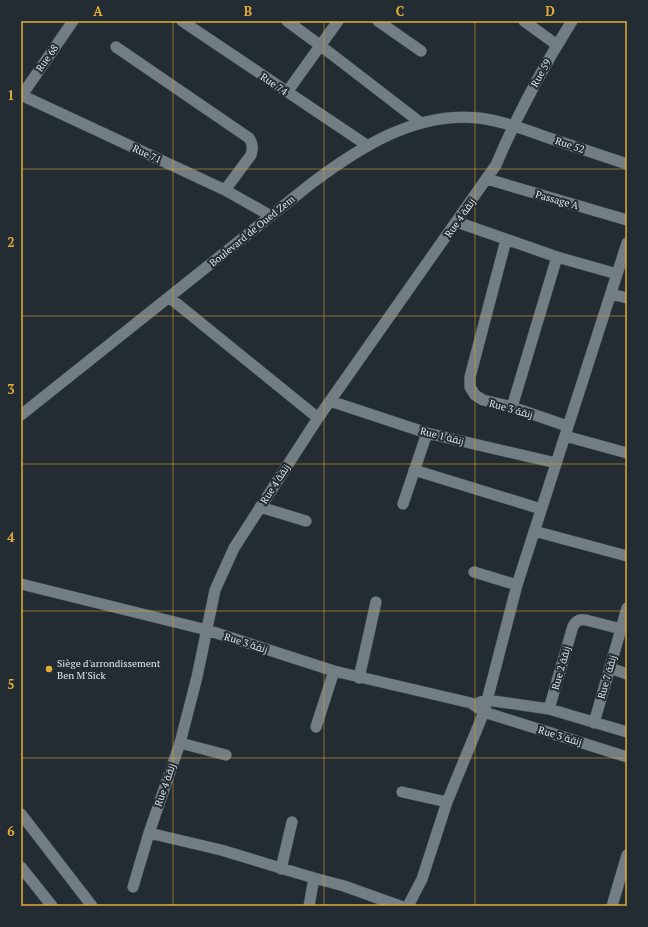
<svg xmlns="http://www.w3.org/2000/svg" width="648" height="927" viewBox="0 0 648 927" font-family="'PT Serif',Cairo,serif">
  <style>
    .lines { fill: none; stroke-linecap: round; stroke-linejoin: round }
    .minor-casing { stroke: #3f474c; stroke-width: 12 }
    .secondary-casing { stroke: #3f474c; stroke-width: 12 }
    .minor { stroke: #727d84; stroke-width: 11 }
    .secondary { stroke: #727d84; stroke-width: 11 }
    .grid { fill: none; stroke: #e6ad36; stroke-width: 1; stroke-opacity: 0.55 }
    .poi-dot { fill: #e6ad36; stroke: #232c32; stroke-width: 1.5 }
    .labels { text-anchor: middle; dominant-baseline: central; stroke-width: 4; stroke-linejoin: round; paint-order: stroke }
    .street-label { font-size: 10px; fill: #e0e7eb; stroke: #232c32 }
    .poi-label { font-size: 10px; fill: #e0e7eb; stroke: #232c32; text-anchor: start }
    .neatline { fill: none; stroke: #e6ad36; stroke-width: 1.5 }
    .grid-label { font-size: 13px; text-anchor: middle; font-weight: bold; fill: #e6ad36 }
  </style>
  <rect width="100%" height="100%" fill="#232c32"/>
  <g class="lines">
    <defs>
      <path id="minor" d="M182,21L368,146
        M287,21L321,46L421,123
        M378,21L421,51
        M524,21L557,45
        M116,47L249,138C253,144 253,148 251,155L225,190
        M287,92L338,21
        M21,95L225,190L271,216
        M22,95L73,21
        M487,179L627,220
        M457,222L557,257L617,274
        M506,240L470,377V387L475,395L483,400L512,407L567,426
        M611,294L627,298
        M170,298L318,418
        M330,401L427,433L556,463
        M512,407L557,257
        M21,415L312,183C360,147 416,111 479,118C502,121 524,129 546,137C573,146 600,155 627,164
        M565,436L627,453
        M414,470L541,509
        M403,504L427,433
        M260,507L306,521
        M534,531L627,556
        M474,572L517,585
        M21,584L207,630L334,671L471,703L484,712L627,757
        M610,668L627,674
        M359,678L376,602
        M480,702L487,700L549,709L627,732
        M549,709L573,626C577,620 580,619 586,620L621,629
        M594,723L627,608
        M316,727L334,671
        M180,743L226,755
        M402,792L447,802
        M149,833L221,850L314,878L344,886L400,906
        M281,869L292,822
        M133,887L149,833L180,743L197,677L215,590L234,548L318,418L496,165C517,115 543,67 572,21
        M309,906L314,878
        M408,906L422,879L447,802L484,712L517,585L627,243
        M612,906L627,855"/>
      <path id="secondary" d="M21,814L92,906
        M21,867L52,906"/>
    </defs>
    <use href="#minor" class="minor-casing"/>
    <use href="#secondary" class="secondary-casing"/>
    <use href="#minor" class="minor"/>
    <use href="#secondary" class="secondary"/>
  </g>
  <path class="grid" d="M173,21V906M324,21V906M475,21V906M21,169H627M21,316H627M21,464H627M21,611H627M21,758H627"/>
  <circle class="poi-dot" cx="49" cy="669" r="4"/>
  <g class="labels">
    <g class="street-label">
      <text transform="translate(47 58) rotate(-55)">Rue 68</text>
      <text transform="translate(541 73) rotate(-61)">Rue 59</text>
      <text transform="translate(274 84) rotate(34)">Rue 74</text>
      <text transform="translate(570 145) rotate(19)">Rue 52</text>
      <text transform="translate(147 154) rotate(25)">Rue 71</text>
      <text transform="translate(557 200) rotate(16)">Passage A</text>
      <text transform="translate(460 218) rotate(-55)">Rue 4 زنقة</text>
      <text transform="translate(252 231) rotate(-39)">Boulevard de Oued Zem</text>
      <text transform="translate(511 409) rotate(16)">Rue 3 زنقة</text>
      <text transform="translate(442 436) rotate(14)">Rue 1 زنقة</text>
      <text transform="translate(275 484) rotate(-57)">Rue 4 زنقة</text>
      <text transform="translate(246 643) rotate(18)">Rue 3 زنقة</text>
      <text transform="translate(561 668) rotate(-74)">Rue 2 زنقة</text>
      <text transform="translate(607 677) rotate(-74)">Rue 7 زنقة</text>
      <text transform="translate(560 736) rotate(17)">Rue 3 زنقة</text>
      <text transform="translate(165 785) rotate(-71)">Rue 4 زنقة</text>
    </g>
    <g class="poi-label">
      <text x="57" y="663">Siège d'arrondissement<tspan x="57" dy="12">Ben M'Sick</tspan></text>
    </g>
  </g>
  <rect width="648" height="927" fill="none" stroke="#232c32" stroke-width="44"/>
  <rect x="22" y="22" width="604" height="883" class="neatline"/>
  <g class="grid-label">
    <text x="98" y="16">A</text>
    <text x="248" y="16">B</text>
    <text x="400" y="16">C</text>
    <text x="550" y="16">D</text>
    <text x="11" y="100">1</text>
    <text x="11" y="247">2</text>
    <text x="11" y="394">3</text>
    <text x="11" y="542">4</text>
    <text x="11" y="689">5</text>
    <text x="11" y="836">6</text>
  </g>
</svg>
